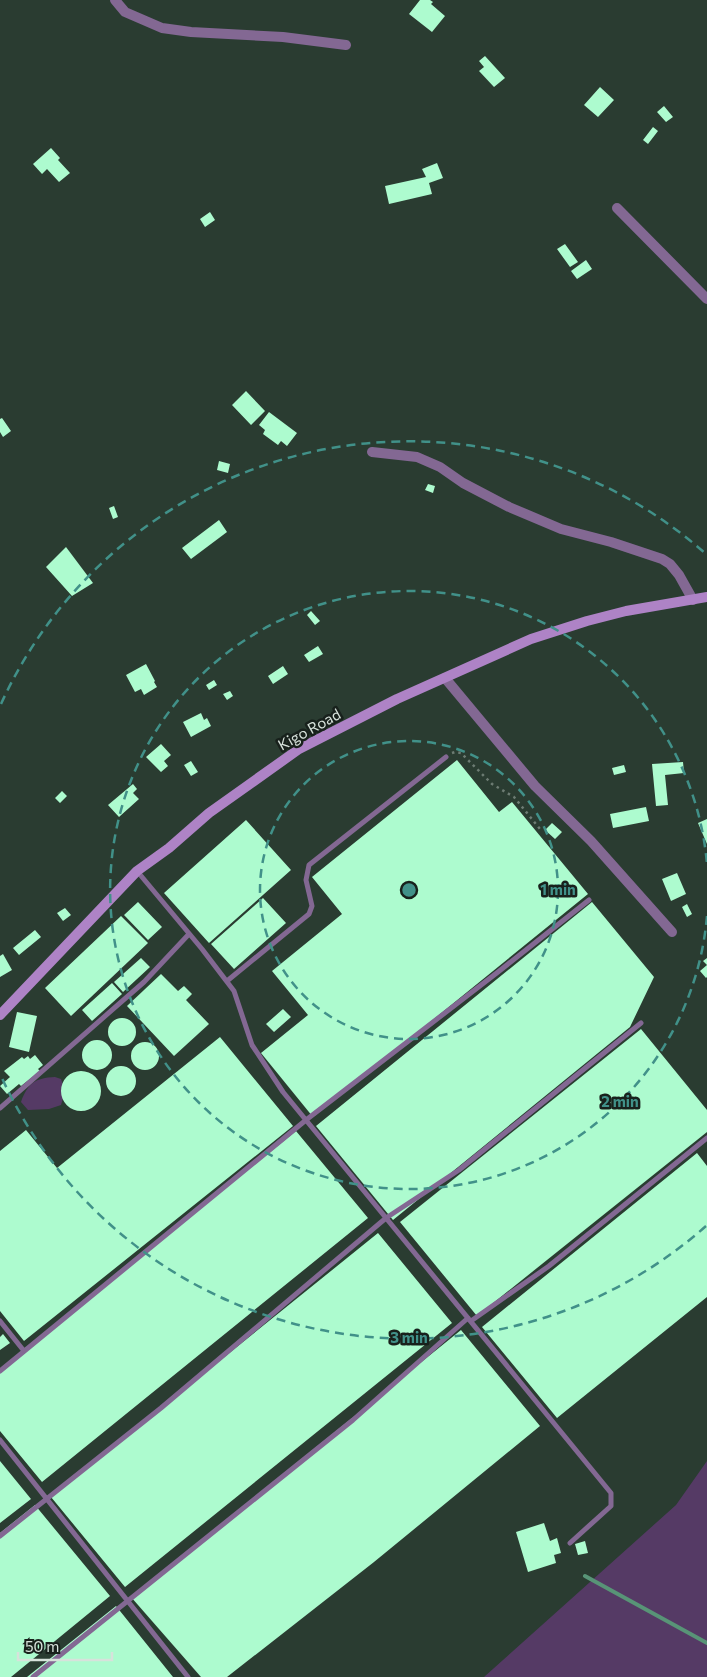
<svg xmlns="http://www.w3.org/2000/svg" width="707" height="1677" viewBox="0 0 707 1677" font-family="Commissioner,sans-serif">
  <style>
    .green { fill: #553a65 }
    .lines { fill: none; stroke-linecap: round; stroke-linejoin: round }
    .stream { stroke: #589477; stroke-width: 4 }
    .building { fill: #adfbcf }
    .path { stroke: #6d7c73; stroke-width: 2.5; stroke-dasharray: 2.5 4; stroke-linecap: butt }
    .lane { stroke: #836893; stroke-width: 5 }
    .street { stroke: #836893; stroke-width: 10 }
    .secondary { stroke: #ae83c6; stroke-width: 10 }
    .ring { fill: none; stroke: #419189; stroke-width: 2.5; stroke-dasharray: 9 6 }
    .labels { text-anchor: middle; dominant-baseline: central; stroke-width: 5; stroke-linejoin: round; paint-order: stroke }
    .street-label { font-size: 15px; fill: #d7e2db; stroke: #18211c }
    .centre { fill: #419189; stroke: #18211c; stroke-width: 2.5 }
    .ring-label { font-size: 15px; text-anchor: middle; font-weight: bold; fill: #419189; stroke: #18211c; stroke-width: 5; stroke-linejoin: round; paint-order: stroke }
  </style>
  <rect width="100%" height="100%" fill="#2a3c31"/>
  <path class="green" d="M55,1077L61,1079L65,1091L61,1105L49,1109L28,1110L21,1102C28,1083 35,1078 55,1077Z
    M707,1461V1677H484L676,1505Z"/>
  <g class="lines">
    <path class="stream" d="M585,1576L707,1643"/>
  </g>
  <path class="building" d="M420,0H430L433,2L431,4L445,16L432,32L409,14Z
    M485,56L505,78L494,87L479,71L484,67L479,61Z
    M600,87L614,100L598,117L584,105Z
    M664,106L673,117L666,122L657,112Z
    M653,127L658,131L648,144L643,140Z
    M51,148L60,158L58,160L70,173L59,182L47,169L42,174L33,164Z
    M437,163L443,178L429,183L432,194L389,204L385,186L426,177L422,169Z
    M210,212L215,220L205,227L200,219Z
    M565,244L578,262L570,267L557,249Z
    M586,260L592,269L577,279L571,271Z
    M246,391L265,411L251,425L232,405Z
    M269,412L297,433L287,446L281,441L278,445L263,434L265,430L259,425Z
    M2,418L11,431L3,437L0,432V419Z
    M219,461L230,464L228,473L217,470Z
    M428,484L435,486L433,493L425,490Z
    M114,506L118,517L113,519L109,508Z
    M219,520L227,532L191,559L182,548Z
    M66,547L93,583L72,596L46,567Z
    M311,611L320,621L315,625L307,615Z
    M318,646L323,654L309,662L304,655Z
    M146,664L155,681L154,682L157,687L144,695L141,689L135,692L126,675Z
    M283,666L288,674L273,684L268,676Z
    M214,680L217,685L209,690L206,685Z
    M230,691L233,696L227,700L223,694Z
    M201,713L204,720L207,718L211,726L191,737L183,722Z
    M161,744L171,755L164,761L168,766L161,772L146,757Z
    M457,760L499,812L512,802L588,894L313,1117L261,1053L308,1015L272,971L342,914L312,877Z
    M191,761L198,772L191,776L184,765Z
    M683,762L684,773L665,775L668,805L656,806L652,764Z
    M624,765L626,772L614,775L612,768Z
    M133,784L137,789L133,793L139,799L119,817L108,805Z
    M62,791L67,796L60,803L55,798Z
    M646,807L649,821L613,828L610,814Z
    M707,819V844L698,823Z
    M246,820L291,870L209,943L164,893Z
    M552,823L562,832L555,839L545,830Z
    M677,873L686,894L671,901L662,879Z
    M263,898L286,923L234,969L211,944Z
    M138,902L162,927L148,940L124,915Z
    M592,902L654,977L630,1027L393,1220L316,1126Z
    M687,904L692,914L687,917L682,907Z
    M65,908L71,915L63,921L57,913Z
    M121,916L148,943L71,1016L45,988Z
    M35,930L41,937L19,955L13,948Z
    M3,954L12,970L0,977V956Z
    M141,958L150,967L123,992L114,982Z
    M707,958V977L706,978L700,971L707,965L703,961Z
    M161,974L178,991L184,986L192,994L186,1000L209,1024L174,1056L127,1006Z
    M112,983L122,994L92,1021L82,1010Z
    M283,1009L291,1017L274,1032L266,1024Z
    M17,1012L37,1016L29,1052L9,1047Z
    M108 1032a14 14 0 1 1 28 0a14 14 0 1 1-28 0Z
    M641,1029L707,1110V1132L477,1316L400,1222Z
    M220,1037L293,1126L24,1341L0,1311V1151L26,1130L57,1168Z
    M82 1055a15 15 0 1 1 30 0a15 15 0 1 1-30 0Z
    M131 1056a14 14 0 1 1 28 0a14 14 0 1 1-28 0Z
    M35,1055L43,1065L38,1069L40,1071L21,1086L19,1084L7,1094L0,1086L10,1077L4,1071L22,1057L24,1059L28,1056L30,1059Z
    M106 1081a15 15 0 1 1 30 0a15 15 0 1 1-30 0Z
    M61 1091a20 20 0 1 1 40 0a20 20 0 1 1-40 0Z
    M296,1131L368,1218L42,1482L0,1431V1370Z
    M697,1153L707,1166V1297L557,1418L482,1327Z
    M378,1233L452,1323L125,1587L51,1497Z
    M461,1330L540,1426L374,1562L227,1677H201L131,1597Z
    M3,1334L10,1343L0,1350V1337Z
    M0,1461L31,1499L0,1523Z
    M35,1505L110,1596L11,1677H0V1533Z
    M544,1523L550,1541L557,1538L561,1553L554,1555L556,1563L528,1572L516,1532Z
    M585,1541L588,1553L578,1555L575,1544Z
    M116,1606L173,1677H27Z"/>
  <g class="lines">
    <path class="path" d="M452,753L455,752L461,753L492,784L514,797L540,829"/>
    <path class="lane" d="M137,871L202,949L234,991L252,1045L283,1092L611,1493V1506L570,1543
      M227,981L309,914L312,906L306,880L309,865L446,757
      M0,1108L144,982L189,934
      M0,1321L24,1351
      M471,1321L549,1266L707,1138
      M0,1371L306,1120L498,972L589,900
      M0,1440L188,1677
      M0,1536L161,1408L386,1218L459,1170L641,1023
      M33,1677L353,1420L468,1318"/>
    <path class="street" d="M115,0L125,12L162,28L191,32L283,37L346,45
      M617,208L707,299
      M372,452L417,457L440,467L463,483L509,507L561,529L611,542L662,559L670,564L679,575L693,600
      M445,678L535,786L591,841L672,932"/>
    <path class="secondary" d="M0,1015L137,871L169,848L209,813L299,749L397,699L531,639L587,621L626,611L707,597"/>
  </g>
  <g class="ring">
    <circle cx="409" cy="890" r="149"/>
    <path d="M707 916A299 299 0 1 1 707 864"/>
    <path d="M706 1226A448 448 0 0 1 1 1076M1 704A448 448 0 0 1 706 554"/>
  </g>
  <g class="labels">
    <g class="street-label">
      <text transform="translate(309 729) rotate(-29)">Kigo Road</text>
    </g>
  </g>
  <circle cx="409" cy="890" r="8" class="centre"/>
  <g class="ring-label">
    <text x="558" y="895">1 min</text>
    <text x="620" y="1107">2 min</text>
    <text x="409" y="1343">3 min</text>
  </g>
  <path d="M18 1652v8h94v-8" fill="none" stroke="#d7e2db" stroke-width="2.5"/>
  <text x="25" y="1652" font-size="15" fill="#d7e2db" stroke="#18211c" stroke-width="4" paint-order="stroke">50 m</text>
</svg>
